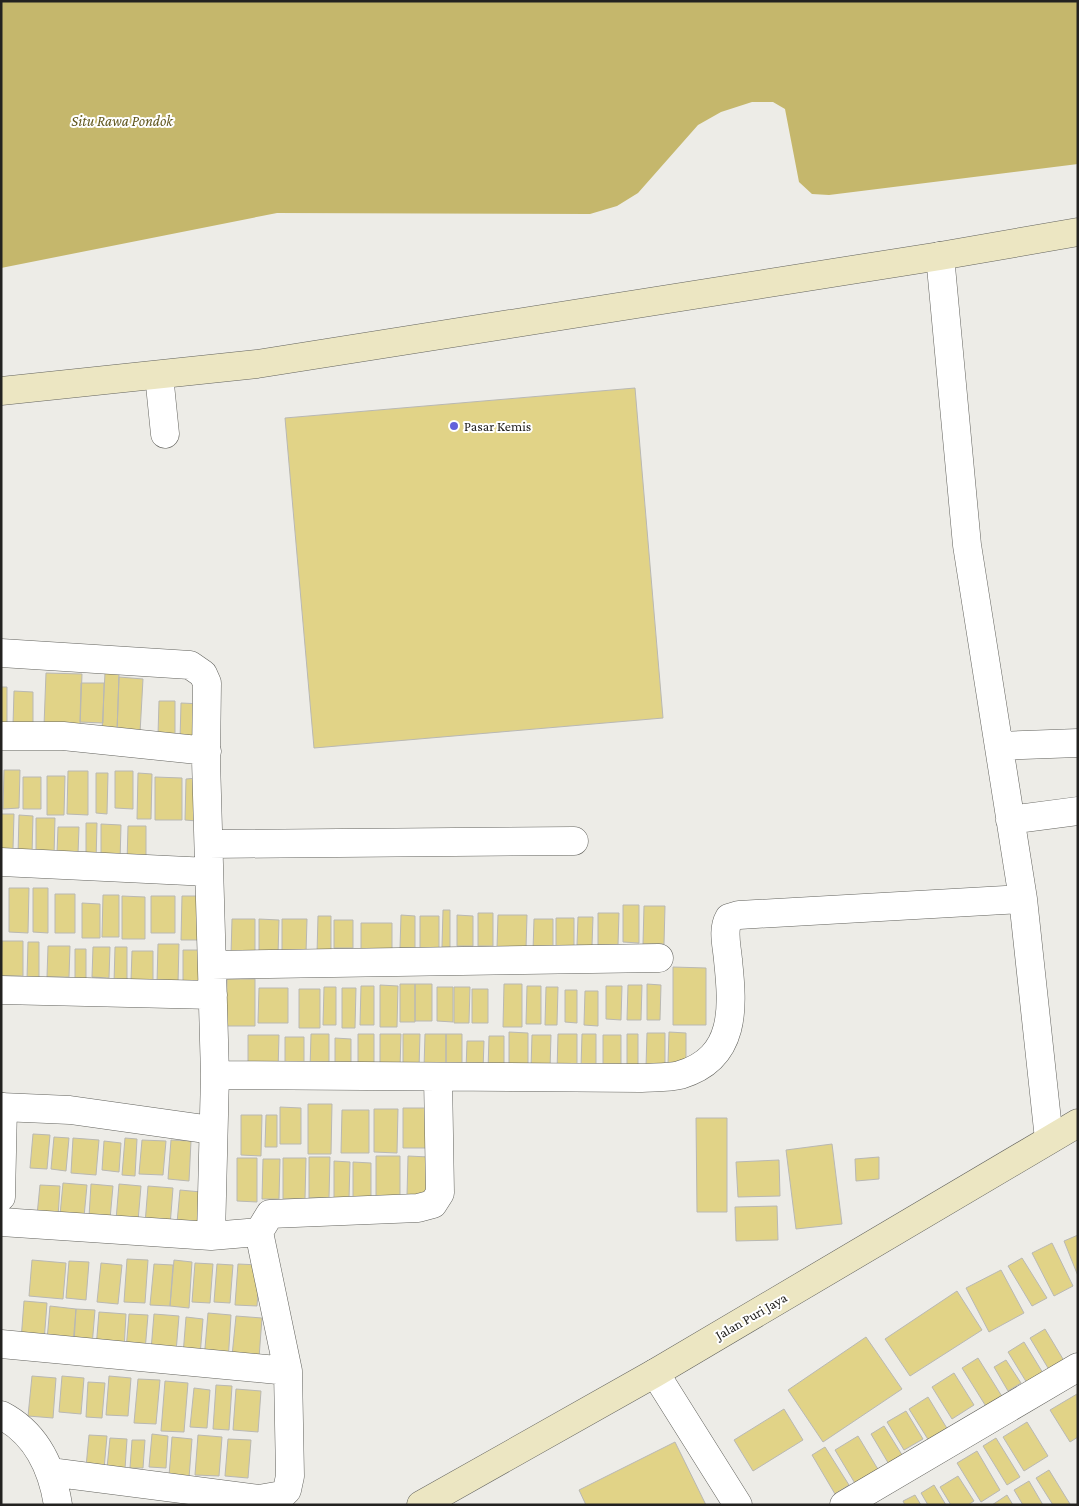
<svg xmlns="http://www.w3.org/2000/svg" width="1079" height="1506" viewBox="0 0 1079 1506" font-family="'Crimson Pro',serif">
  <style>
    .water { fill: #c5b76c }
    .building { fill: #e1d387; stroke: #b9b8b3 }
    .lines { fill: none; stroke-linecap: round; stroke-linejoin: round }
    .street-casing { stroke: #63635e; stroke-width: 29 }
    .secondary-casing { stroke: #63635e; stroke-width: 29 }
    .street { stroke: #fff; stroke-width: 28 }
    .secondary { stroke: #ece6c2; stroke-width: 28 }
    .poi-dot { fill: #6262db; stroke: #fff; stroke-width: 2 }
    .labels { text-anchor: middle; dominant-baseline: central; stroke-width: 4; stroke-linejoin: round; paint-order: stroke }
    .poi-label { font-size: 14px; fill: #232220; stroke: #fff; text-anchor: start }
    .street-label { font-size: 14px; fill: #232220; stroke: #fff }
    .water-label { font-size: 15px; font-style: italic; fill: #61571e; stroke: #fff }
  </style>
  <rect width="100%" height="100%" fill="#edece7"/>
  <path class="water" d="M1,1H1078V164L829,195L812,194L799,182L785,109L773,102H752L721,112L698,125L638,193L617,206L590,214L277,213L1,268Z"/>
  <path class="building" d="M635,388L663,718L314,748L285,418Z
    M46,673L82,674L80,727L44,726Z
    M105,673L119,674L117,732L102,731Z
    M119,677L143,679L140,733L117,732Z
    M81,683H104L103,723L80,722Z
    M1,687H7V725H1Z
    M14,691L33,692V725H13Z
    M159,701H175V735H158Z
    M181,703L203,704L202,741L180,740Z
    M4,770H20L19,808L3,809Z
    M68,771H88V815L67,814Z
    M115,771H133V809L115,808Z
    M96,773H108L107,814L96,813Z
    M138,773L152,774L151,819H137Z
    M47,776H65L64,815H47Z
    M23,777H41V809H23Z
    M155,777L182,778V820H155Z
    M197,778V821L185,820L186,779Z
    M1,814H14L13,849H1Z
    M19,815L33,816L32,855H18Z
    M36,818H55L54,856H36Z
    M86,823H97L96,862H86Z
    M101,824L121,825L120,862H101Z
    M128,826H146V863H127Z
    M58,827H79L78,854L57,853Z
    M9,888H29L28,933L9,932Z
    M33,888H48V933L33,932Z
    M55,894H75V933H55Z
    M103,895H119V937H102Z
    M122,896L145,897V939H122Z
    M151,896H175V933H151Z
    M182,896H204L203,940H181Z
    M82,903L100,904V938H82Z
    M623,905H639V943L623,942Z
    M644,906H665L664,944H643Z
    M443,910H450V947H442Z
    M478,913H493V946H478Z
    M598,913H619L618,945H598Z
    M401,915L415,916V948H400Z
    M457,915L473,916V946H457Z
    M498,915H527L526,948H497Z
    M318,916H331V954H317Z
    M420,916H439V949H420Z
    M578,917H593L592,946L577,945Z
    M556,918H574V946H556Z
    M232,919H255V955H231Z
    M259,919L279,920L278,955H259Z
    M282,919H307L306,953L282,952Z
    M534,919H553V951H533Z
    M334,920H353V948H334Z
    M361,923H392V950H361Z
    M2,941H23V976H1Z
    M28,942H39V979H27Z
    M158,944H179L178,983H157Z
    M48,946H70L69,977H47Z
    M93,947H110L109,978L92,977Z
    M115,947H127V984L114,983Z
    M75,949H86V982L75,981Z
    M183,950H201V984H183Z
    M132,951H153V981H131Z
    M673,967L706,968V1025H673Z
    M227,979H255V1026H226Z
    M400,984H415V1022H400Z
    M415,984H432V1021H415Z
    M504,984H522V1027H503Z
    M647,984L661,985L660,1020H647Z
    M380,985L398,986L397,1027H380Z
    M628,985H642L641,1020H627Z
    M361,986H374V1025H360Z
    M527,986H541V1024H526Z
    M606,986H622L621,1020L606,1019Z
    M324,987H336V1025H323Z
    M437,987H453V1022L437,1021Z
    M454,987H470L469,1023H454Z
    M546,987H558L557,1025H545Z
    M259,988H288V1023H258Z
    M342,988H356L355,1028H342Z
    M299,989H320V1028H299Z
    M472,989H488V1023H472Z
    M565,990H577V1023L565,1022Z
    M585,991H598V1026L584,1025Z
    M509,1032L528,1033V1067L509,1068Z
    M669,1032L686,1033V1064H668Z
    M647,1033H665V1067H646Z
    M311,1034H329V1069H310Z
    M358,1034H374V1072L358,1071Z
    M380,1034H401L400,1068H380Z
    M403,1034H420L419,1069H403Z
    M425,1034H446V1068H424Z
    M446,1034H462V1071L446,1072Z
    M558,1034H577V1072H557Z
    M582,1034H596V1069L581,1068Z
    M627,1034H638V1070L627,1069Z
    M248,1035H279L278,1071H248Z
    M532,1035H551L550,1069H531Z
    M603,1035H621V1067H603Z
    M489,1036H504V1072L488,1071Z
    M285,1037H304V1070H285Z
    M335,1038L351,1039V1070H335Z
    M467,1041H484L483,1070H466Z
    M308,1104H332L331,1154H308Z
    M280,1107L301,1108V1144H280Z
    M403,1108H432V1148H403Z
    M374,1109H398L397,1153L374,1152Z
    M342,1110H369V1153H341Z
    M241,1115H262L261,1156L241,1155Z
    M266,1115H277V1147H265Z
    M696,1118H727V1212H697Z
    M33,1134L50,1135L47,1169L30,1168Z
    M54,1137L69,1138L66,1171L51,1169Z
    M73,1138L99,1140L96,1175L71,1173Z
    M125,1138L137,1139L135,1176L122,1175Z
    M142,1140L166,1141L163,1175L139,1174Z
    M171,1140L191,1141L189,1181L168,1179Z
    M104,1141L121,1143L119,1172L102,1170Z
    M832,1144L842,1224L796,1229L786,1150Z
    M376,1156H400V1205H376Z
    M408,1156L429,1157V1196H407Z
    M309,1157H330L329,1198H309Z
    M879,1157V1179L856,1181L855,1159Z
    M237,1158H257V1202L237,1201Z
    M283,1158H306L305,1199H283Z
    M263,1159H280L279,1199H262Z
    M779,1160L780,1196L738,1197L736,1162Z
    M334,1161L350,1162L349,1199L334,1198Z
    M353,1162L371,1163V1200L353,1199Z
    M63,1183L87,1185L84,1217L60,1215Z
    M91,1184L113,1186L110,1219L89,1217Z
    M119,1184L141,1186L138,1221L116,1220Z
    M40,1185L60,1186L58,1217L37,1215Z
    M148,1186L173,1188L170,1226L145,1224Z
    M180,1190L201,1192L199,1225L177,1223Z
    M777,1206L778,1240L736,1241L735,1207Z
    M1078,1235V1276L1064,1241Z
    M1052,1243L1073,1286L1054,1296L1032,1253Z
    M1022,1258L1047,1298L1032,1306L1008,1266Z
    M127,1259L148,1260L145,1303L124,1302Z
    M32,1260L66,1263L63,1299L29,1296Z
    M174,1260L192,1262L189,1308L170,1306Z
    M69,1261L89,1262L86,1300L66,1298Z
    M101,1263L122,1265L118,1304L97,1302Z
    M195,1263L213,1264L210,1303L192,1302Z
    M154,1264L173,1265L170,1306L150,1305Z
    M217,1264L233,1265L230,1303L214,1302Z
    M238,1264L260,1265L257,1306L235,1305Z
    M1001,1270L1024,1313L989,1332L966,1288Z
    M957,1291L982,1330L910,1376L885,1339Z
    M24,1301L47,1303L44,1342L21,1340Z
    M50,1306L76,1309L74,1343L47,1340Z
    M76,1309L95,1310L92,1346L73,1344Z
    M99,1312L126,1314L124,1350L96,1348Z
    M208,1313L231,1315L228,1362L204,1360Z
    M129,1314L148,1315L145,1351L126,1350Z
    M154,1314L179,1316L176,1352L151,1350Z
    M236,1316L262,1318L259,1358L232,1356Z
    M186,1317L203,1319L200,1356L183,1355Z
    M1045,1329L1066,1364L1051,1373L1030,1338Z
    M866,1337L902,1389L823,1442L788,1390Z
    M1024,1342L1046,1378L1030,1388L1008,1352Z
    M978,1358L1003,1398L987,1408L962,1368Z
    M1006,1360L1021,1383L1008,1391L994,1367Z
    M954,1373L974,1405L952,1419L932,1387Z
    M32,1376L56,1378L53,1418L28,1416Z
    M62,1376L84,1378L81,1414L59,1412Z
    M109,1376L131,1378L128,1416L106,1415Z
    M138,1379L160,1380L156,1424L134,1423Z
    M165,1381L188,1383L184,1432L161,1431Z
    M88,1382L105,1383L102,1418L86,1417Z
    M216,1385L232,1386L229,1430L213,1429Z
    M194,1388L210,1390L207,1428L190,1427Z
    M236,1389L261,1391L258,1432L233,1430Z
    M1077,1394L1078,1437L1070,1442L1050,1410Z
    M928,1397L948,1430L929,1441L909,1409Z
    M784,1409L803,1440L753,1471L734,1440Z
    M906,1411L923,1439L904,1450L887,1422Z
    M1027,1422L1048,1456L1024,1471L1003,1437Z
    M884,1426L904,1458L890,1466L871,1434Z
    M152,1434L168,1436L166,1468L149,1467Z
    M89,1435L107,1436L104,1469L86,1467Z
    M198,1435L222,1437L219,1476L195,1475Z
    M858,1436L879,1471L856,1485L835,1450Z
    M172,1437L192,1439L189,1478L169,1476Z
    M110,1438L127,1439L125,1469L107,1468Z
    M996,1438L1020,1477L1007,1485L983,1446Z
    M228,1439L251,1440L248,1478L225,1476Z
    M132,1440H145L143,1468H130Z
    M675,1442L706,1505H586L579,1490Z
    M825,1447L849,1485L835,1494L812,1455Z
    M977,1451L1000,1490L981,1502L957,1463Z
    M1049,1470L1070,1504L1068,1505H1053L1036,1478Z
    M958,1476L974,1501L968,1505H951L940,1487Z
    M1029,1481L1043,1505H1023L1014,1490Z
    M934,1485L946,1505H928L921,1493Z
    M915,1495L921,1505H905L903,1501Z
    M1007,1495L1013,1505H992Z"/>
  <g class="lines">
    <defs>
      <path id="street" d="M940,256L967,545L1023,899L1049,1139
        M159,375L165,434
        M1,653L190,665L203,674L207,683L206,760L215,1075L211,1236
        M1,736H63L207,751
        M999,746L1078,743
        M1010,820L1078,811
        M209,844L574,841
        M1,862L209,872
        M212,965L659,958
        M1,990L213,995
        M215,1075L641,1078C653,1077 668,1078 680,1075C737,1058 733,1007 728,960C727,946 722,930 729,918L739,915L1023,899
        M1,1107L70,1110L212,1130
        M1,1197L3,1107
        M1,1222L211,1236L259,1232
        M1,1344L288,1371
        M655,1373L738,1505
        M1,1415C36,1433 52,1467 58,1505
        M50,1472L259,1499L282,1495L287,1490L290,1476L288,1371L259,1232L270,1214L418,1208L433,1204L440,1193L438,1077
        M844,1505L1078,1367"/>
      <path id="secondary" d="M1,391L257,364L940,256L1078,232
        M421,1505L655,1373L1078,1123"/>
    </defs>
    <use href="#street" class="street-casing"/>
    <use href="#secondary" class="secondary-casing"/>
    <use href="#street" class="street"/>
    <use href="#secondary" class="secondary"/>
  </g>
  <circle class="poi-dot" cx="454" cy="426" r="5"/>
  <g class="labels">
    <g class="poi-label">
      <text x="464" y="426">Pasar Kemis</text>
    </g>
    <g class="street-label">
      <text transform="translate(751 1316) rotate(-30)">Jalan Puri Jaya</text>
    </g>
    <g class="water-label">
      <text x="122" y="121">Situ Rawa Pondok</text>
    </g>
  </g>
  <rect width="1079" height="1506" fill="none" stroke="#232220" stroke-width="5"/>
</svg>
